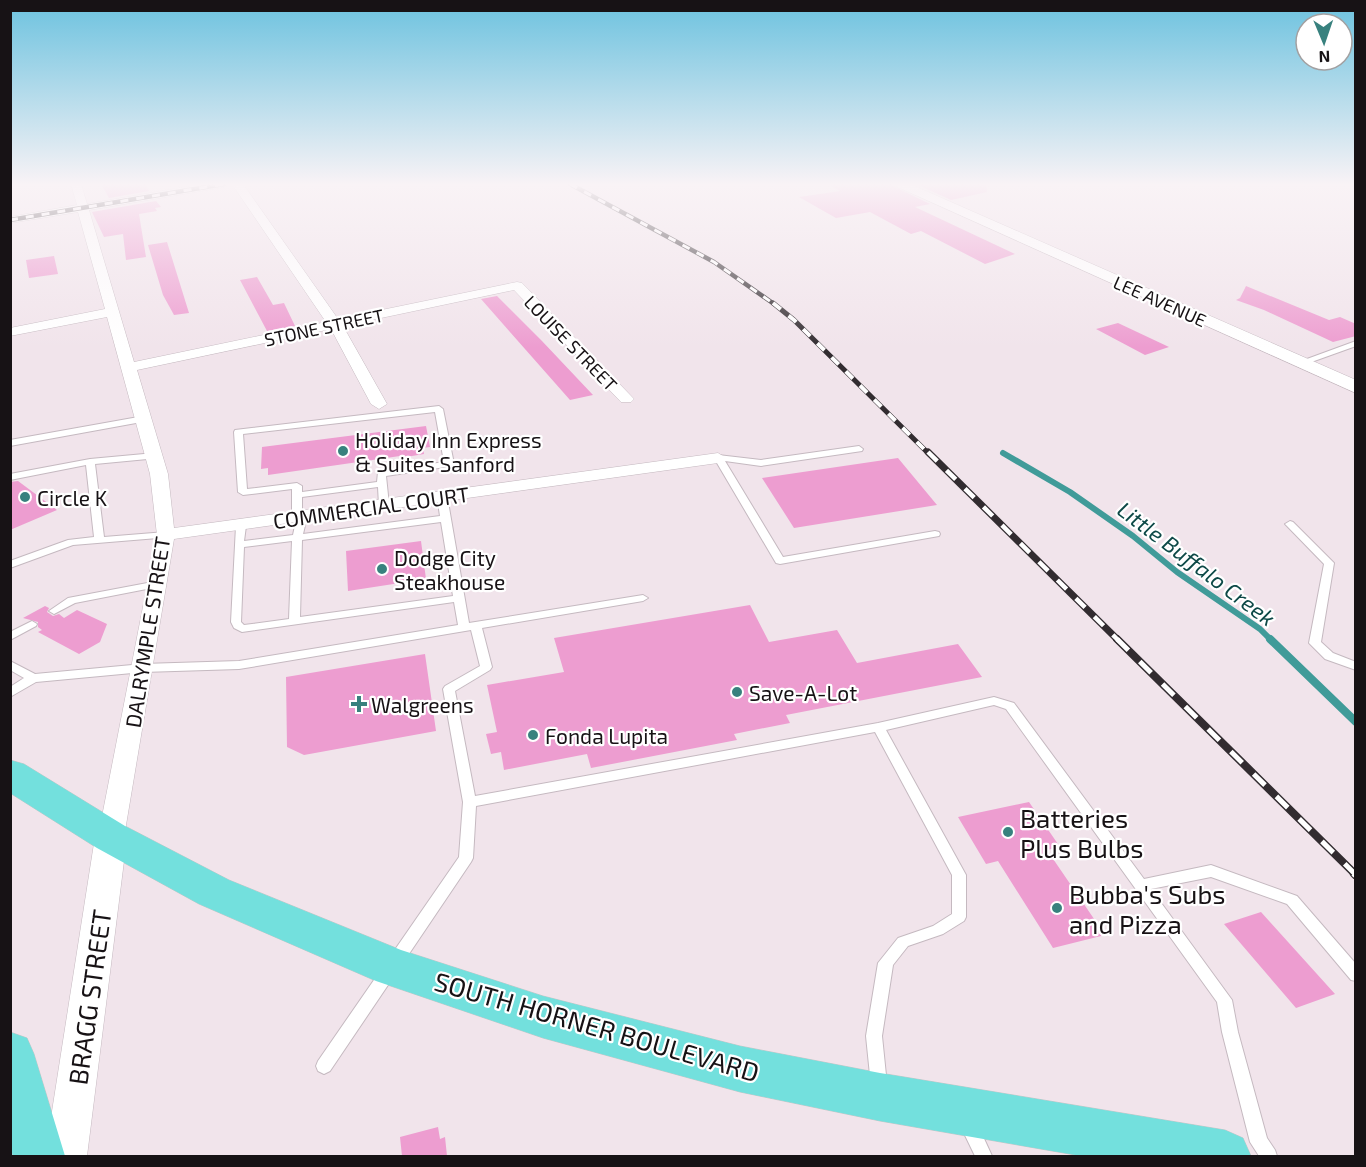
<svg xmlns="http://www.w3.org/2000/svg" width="1366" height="1167" viewBox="0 0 1366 1167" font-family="'Exo 2',sans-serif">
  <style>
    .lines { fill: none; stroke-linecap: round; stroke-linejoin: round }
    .stream-far1 { stroke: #409b99; stroke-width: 6 }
    .stream { stroke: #409b99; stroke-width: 8 }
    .building { fill: #ed9dd0 }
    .service-casing { stroke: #c5b9c0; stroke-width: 2 }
    .minor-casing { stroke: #c5b9c0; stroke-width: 1 }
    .tertiary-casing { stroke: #c5b9c0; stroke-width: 1 }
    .primary-casing { stroke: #c7c6c7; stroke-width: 1 }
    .service { fill: #fff; fill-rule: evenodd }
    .minor { fill: #fff; fill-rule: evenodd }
    .tertiary { fill: #fff; fill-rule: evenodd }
    .primary { fill: #73e0dd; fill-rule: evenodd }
    .rail-far4-casing { stroke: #322c30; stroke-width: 4.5 }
    .rail-far3-casing { stroke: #322c30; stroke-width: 5 }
    .rail-far2-casing { stroke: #322c30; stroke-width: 7 }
    .rail-far1-casing { stroke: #322c30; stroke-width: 8 }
    .rail-casing { stroke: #322c30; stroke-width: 9 }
    .rail-far4 { stroke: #fff; stroke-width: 3; stroke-dasharray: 8; stroke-linecap: butt }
    .rail-far3 { stroke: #fff; stroke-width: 4; stroke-dasharray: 10; stroke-linecap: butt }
    .rail-far2 { stroke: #fff; stroke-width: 4.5; stroke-dasharray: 13; stroke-linecap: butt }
    .rail-far1 { stroke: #fff; stroke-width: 5; stroke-dasharray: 16; stroke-linecap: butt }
    .rail { stroke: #fff; stroke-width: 7; stroke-dasharray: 20; stroke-linecap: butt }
    .poi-dot { fill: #38817e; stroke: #fff; stroke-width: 2 }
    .labels { text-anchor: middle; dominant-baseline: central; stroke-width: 4.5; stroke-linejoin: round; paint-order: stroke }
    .far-street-label { font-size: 18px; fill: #171215; stroke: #fff }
    .poi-label { font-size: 21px; fill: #171215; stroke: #fff; text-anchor: start }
    .street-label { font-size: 21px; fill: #171215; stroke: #fff }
    .water-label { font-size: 22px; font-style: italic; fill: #0d4947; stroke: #fff }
    .near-poi-label { font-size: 26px; fill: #171215; stroke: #fff; text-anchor: start }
    .near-street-label { font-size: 26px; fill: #171215; stroke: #fff }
  </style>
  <rect width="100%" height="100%" fill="#f1e4eb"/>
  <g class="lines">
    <path class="stream-far1" d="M1003,453L1070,492L1133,536L1177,572L1260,629L1272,641"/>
    <path class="stream" d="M1270,639L1356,722"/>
  </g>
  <path class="building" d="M101,184H145L149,191L109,198Z
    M827,184H889L930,204L915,207L1015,254L985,264L921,231L911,234L870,212L836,218L799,197L840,191Z
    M916,184H986L987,192L951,200Z
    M156,201L161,207L155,208L157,211L139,214L146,257L126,260L123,234L104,237L92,212Z
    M167,242L189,313L174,315L163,295L148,245Z
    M54,256L58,274L29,278L26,260Z
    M257,277L273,305L284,303L295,326L267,331L240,280Z
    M1246,286L1329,320L1340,317L1356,324V336L1333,342L1264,310L1236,300L1240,298Z
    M497,296L542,341L593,395L570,400L481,299Z
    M1118,323L1169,347L1145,355L1096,329Z
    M426,426L430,447L423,448L424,454L400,458V456L268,475V468L261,469L262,447Z
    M898,458L937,505L794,528L762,478Z
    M18,481L57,510L10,530V482Z
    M421,541L426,579L348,591L346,551Z
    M750,605L769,642L837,630L857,663L958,644L982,677L786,715L790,723L734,734L737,740L591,768L587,754L504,770L501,752L491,754L486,734L497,732L487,685L564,672L554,638Z
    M45,606L49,608L47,612L53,616L59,614L64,618L77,610L107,624L100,642L79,654L38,632L42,630L38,627V622L23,618Z
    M425,654L436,731L304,755L287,747L286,677Z
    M1029,802L1060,847L1047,850L1105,935L1053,948L998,861L986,864L958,817Z
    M1261,912L1335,994L1296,1008L1224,924Z
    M438,1127L440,1139L445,1137L447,1156H402L400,1137Z"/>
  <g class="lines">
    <defs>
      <path id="service" d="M1356,341V346L1303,365H1300L1296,363Z
        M439,406L443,409L454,464L452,466L386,476L389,505L384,508L379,505L378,487L302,497V514L307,517L303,534L440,516L437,496L442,493L447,496L469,623L643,595L648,598L643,601L482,628L492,667L490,670L455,691L475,796L878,723L994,697L1014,703L1144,879L1211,865L1297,896L1356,964V981L1351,980L1287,904L1211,877L1151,889L1232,1000L1238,1032L1267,1138L1275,1150L1277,1156H1259L1250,1142L1222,1032L1217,1002L1006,709L994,705L886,730L966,875V917L964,921L943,934L908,946L893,965L882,1036L887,1085L885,1091L879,1093L873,1091L871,1085L866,1036L878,963L898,938L933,926L952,914V875L875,732L476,806L473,858L471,862L330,1071L324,1074L318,1071L316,1066L318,1061L459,857L463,802L443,689L445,686L480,666L471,630L239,669L143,672L36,682L10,697V687L24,678L10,670V661L35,674L143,664L239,661L458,625L454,602L242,632L234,628L231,622L236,526L241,523L246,526L244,541L293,535L296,521L292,518V489L243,495L238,492L234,432L235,430ZM435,412L444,462L378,472L377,482L302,492V486L297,483L247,489L243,434ZM441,522L453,596L300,617L302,540ZM292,541L289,619L244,625L241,622L244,547Z
        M144,416L148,419L147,421L10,446V440Z
        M859,446L863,449L862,451L761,466L725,461L783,557L935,531L939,532L940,534L939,536L780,564L776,563L714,458L718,455L761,460Z
        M155,453L158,454L159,456L158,458L95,464L104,537L166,532L171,535L170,537L73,545L10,568V561L68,540L94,537L86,465L10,480V474L90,459Z
        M1290,521L1293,522L1334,563L1321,642L1333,653L1356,662V670L1325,659L1309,643L1324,564L1287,526L1285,524Z
        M158,581L162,582L163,584L162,586L75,603L54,614L49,611L68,598Z
        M32,621L37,624L36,626L10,640V632Z
        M969,1117L975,1119L992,1156H975L960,1125L963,1119Z"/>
      <path id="minor" d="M71,184H81L87,204L203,184H229L224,187L89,210L134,362L326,322L232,184H243L338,319L517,282L522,283L634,399L631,402H621L514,290L343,326L387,404L379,409L371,404L331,329L137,370L168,474L174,528L718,453L726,458L718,463L174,539L124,837L120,844L111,847L102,844L98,837L157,535L150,474L107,317L10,336V328L105,309L78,212L10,223V217L77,205Z"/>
      <path id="tertiary" d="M891,184H910L1356,380V393Z
        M111,824L123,828L127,837L87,1156H45L95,837L99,828Z"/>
      <path id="primary" d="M10,760L24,764L125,826L229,880L401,950L543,996L740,1046L880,1073L1225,1130L1243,1138L1251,1156H1081L880,1121L740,1092L543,1038L376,981L199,904L97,848L10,793Z
        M10,1032L27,1038L34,1054L65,1156H13L10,1147Z"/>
    </defs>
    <use href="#service" class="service-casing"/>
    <use href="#minor" class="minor-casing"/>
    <use href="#tertiary" class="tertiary-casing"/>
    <use href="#primary" class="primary-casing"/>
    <use href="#service" class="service"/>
    <use href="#minor" class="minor"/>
    <use href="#tertiary" class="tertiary"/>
    <use href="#primary" class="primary"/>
    <defs>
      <path id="rail-far4" d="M570,184L714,262L774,304
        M10,220L224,184"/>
      <path id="rail-far3" d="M773,303L794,320L929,454"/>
      <path id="rail-far2" d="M928,452L1119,641"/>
      <path id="rail-far1" d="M1117,639L1356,875"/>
      <path id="rail" d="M1354,873L1356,875"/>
    </defs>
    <use href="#rail-far4" class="rail-far4-casing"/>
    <use href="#rail-far3" class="rail-far3-casing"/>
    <use href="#rail-far2" class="rail-far2-casing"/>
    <use href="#rail-far1" class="rail-far1-casing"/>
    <use href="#rail" class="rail-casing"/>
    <use href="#rail-far4" class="rail-far4"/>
    <use href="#rail-far3" class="rail-far3"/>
    <use href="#rail-far2" class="rail-far2"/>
    <use href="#rail-far1" class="rail-far1"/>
    <use href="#rail" class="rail"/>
  </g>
  <linearGradient id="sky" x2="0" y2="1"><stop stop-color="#6cc2df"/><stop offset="0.53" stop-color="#f9f3f6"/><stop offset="1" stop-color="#f9f3f6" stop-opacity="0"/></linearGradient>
  <rect width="1366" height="348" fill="url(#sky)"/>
  <g class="poi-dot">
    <circle cx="343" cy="451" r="6"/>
    <circle cx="25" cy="497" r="6"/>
    <circle cx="382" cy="569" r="6"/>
    <circle cx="737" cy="692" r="6"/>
    <path d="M356 695h6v6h6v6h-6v6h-6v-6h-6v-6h6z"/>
    <circle cx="533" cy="735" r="6"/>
    <circle cx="1008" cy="832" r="6"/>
    <circle cx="1057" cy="908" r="6"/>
  </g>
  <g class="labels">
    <g class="far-street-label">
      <text transform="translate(1160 301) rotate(24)">LEE AVENUE</text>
      <text transform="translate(324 327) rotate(-12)">STONE STREET</text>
      <text transform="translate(571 343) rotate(46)">LOUISE STREET</text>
    </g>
    <g class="poi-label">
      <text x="355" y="439">Holiday Inn Express<tspan x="355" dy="24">&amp; Suites Sanford</tspan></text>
      <text x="37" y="497">Circle K</text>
      <text x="394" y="557">Dodge City<tspan x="394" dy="24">Steakhouse</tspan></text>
      <text x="749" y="692">Save-A-Lot</text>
      <text x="371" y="704">Walgreens</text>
      <text x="545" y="735">Fonda Lupita</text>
    </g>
    <g class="street-label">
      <text transform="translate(371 507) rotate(-8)">COMMERCIAL COURT</text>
      <text transform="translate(147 632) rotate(-81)">DALRYMPLE STREET</text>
    </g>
    <g class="water-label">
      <text transform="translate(1197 563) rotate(37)">Little Buffalo Creek</text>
    </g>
    <g class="near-poi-label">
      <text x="1020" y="817">Batteries<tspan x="1020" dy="30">Plus Bulbs</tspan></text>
      <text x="1069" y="893">Bubba's Subs<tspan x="1069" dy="30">and Pizza</tspan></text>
    </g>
    <g class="near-street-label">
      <text transform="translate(89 997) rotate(-82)">BRAGG STREET</text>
      <text transform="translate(597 1026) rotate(16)">SOUTH HORNER BOULEVARD</text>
    </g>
  </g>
  <rect width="1366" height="1167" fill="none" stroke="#171215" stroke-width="24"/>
  <g transform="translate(1324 42) rotate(178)"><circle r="28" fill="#ffffff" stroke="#a2a0a1" stroke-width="1.5"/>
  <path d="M0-4.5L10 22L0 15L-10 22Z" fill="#38817e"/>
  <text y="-9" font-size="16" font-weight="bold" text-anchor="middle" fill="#171215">N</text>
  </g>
</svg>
